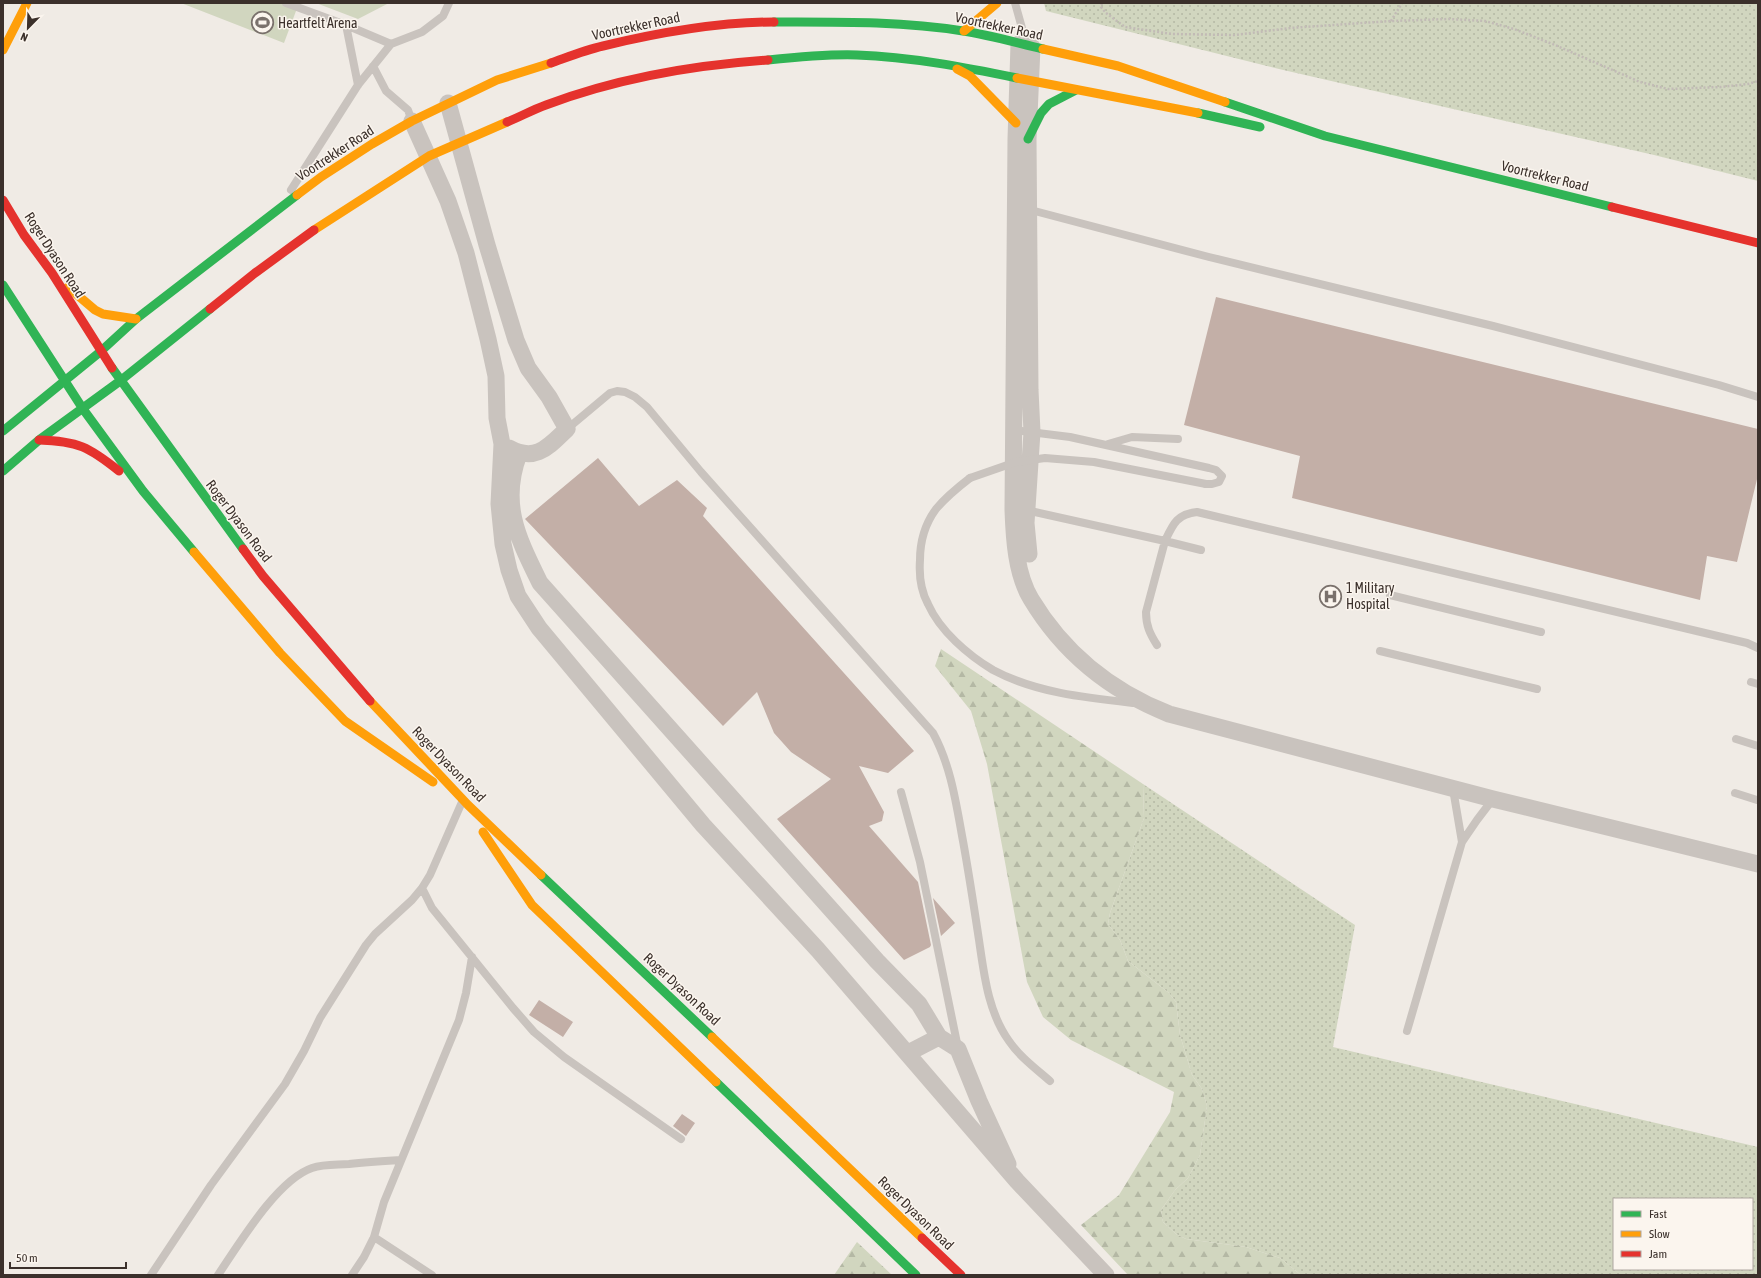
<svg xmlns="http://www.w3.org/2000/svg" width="1761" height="1278" viewBox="0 0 1761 1278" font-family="'Asap Condensed',sans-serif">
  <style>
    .grass { fill: url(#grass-dots); fill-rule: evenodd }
    .forest { fill: url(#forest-firs) }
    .park { fill: #d1d6bf }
    .building { fill: #c3afa7 }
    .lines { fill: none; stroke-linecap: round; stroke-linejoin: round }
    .path { stroke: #c2bbb6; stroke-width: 2.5; stroke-dasharray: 2 2; stroke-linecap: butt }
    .lane { stroke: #c9c3be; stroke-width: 8 }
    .street { stroke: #c9c3be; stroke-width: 17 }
    .fast { stroke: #30b455; stroke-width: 9 }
    .slow { stroke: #ff9f0a; stroke-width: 9 }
    .jam { stroke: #e5322d; stroke-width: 9 }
    .lane-bridge { stroke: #c9c3be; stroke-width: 8 }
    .labels { text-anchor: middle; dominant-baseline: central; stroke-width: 3; stroke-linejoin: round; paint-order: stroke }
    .poi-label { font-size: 14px; fill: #3b302b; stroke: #fbf5ee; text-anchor: start }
    .street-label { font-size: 14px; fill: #3b302b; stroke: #fbf5ee }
  </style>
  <defs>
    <pattern id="grass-dots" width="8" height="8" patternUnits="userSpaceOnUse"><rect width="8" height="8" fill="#d1d6bf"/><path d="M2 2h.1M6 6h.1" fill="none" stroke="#b4b8a4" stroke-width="1.8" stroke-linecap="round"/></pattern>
    <pattern id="forest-firs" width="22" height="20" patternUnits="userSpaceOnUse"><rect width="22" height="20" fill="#d1d6bf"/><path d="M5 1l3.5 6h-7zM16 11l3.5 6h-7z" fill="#b4b8a4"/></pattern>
  </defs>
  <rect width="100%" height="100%" fill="#f0ebe5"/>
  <path class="grass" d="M1044,3H1758V181L1654,155L1279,69L1046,11Z
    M1143,784L1355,925L1333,1047L1758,1147V1275H1301L1280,1258L1246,1247L1186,1239L1176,1234L1163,1222L1161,1210L1175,1190L1188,1178L1200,1155L1207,1106L1202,1089L1192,1075L1180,1035L1176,1002L1169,993L1128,961L1120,940L1108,924L1110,913L1144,818ZM1614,1199H1752V1269H1614Z"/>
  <path class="forest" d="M941,649L1143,784L1144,818L1110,913L1108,924L1120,940L1128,961L1169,993L1176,1002L1180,1035L1192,1075L1202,1089L1207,1106L1200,1155L1188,1178L1175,1190L1161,1210L1163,1222L1176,1234L1186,1239L1246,1247L1280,1258L1301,1275H1128L1081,1225L1119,1195L1170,1112L1174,1092L1071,1040L1043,1017L1027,982L987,764L971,711L935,666Z
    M857,1242L892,1275H834Z"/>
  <path class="park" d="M181,3H299L284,43Z
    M316,3H389L358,19Z"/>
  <path class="building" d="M1216,297L1758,429V475L1737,562L1707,556L1700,600L1292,498L1300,456L1184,425Z
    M598,458L639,506L677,480L707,508L703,516L914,751L888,773L859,766L884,812L882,821L869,826L918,882L931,945L930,947L904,960L777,819L831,779L791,752L774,733L757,692L723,726L525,519Z
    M933,898L955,923L941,936Z
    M539,1000L573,1022L563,1037L529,1015Z
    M682,1114L695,1123L686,1136L673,1126Z"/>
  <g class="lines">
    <path class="path" d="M1102,3L1101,7L1106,13L1125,27L1172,34L1234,35L1290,28L1391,21L1449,19L1485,21L1514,29L1555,45L1640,82L1668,89L1721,87L1748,84L1758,81
      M1391,21L1402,3"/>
    <path class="lane" d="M286,3L346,25L391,44
      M1015,3L1024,35L1029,42
      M346,25L358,85
      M373,66L386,91L408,110L412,121
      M291,190L358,85L391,44L422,32L443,16L449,3
      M1027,209L1209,257L1493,326L1719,385L1758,397
      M567,429L610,393L617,391L625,392L635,397L647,407L701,472L933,733C951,766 956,803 963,841C969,874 974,907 979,940C984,974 988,1012 1009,1041C1020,1057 1035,1068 1050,1081
      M1014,430L1070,437L1209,468L1216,470L1222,476L1219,482L1212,484H1206
      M1108,444L1132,437L1178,439
      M970,478C957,488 946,497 936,509C925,524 920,542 920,560C919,574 921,591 928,604C940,631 968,655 993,670C1036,693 1087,698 1134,703
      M1026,510L1165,541C1173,524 1177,514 1197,512L1747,643L1758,648
      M1390,595L1541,632
      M1157,645C1150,634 1146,626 1146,612L1165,541L1201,550
      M1380,651L1537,689
      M1751,682L1758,684
      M1736,739L1758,746
      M1453,789L1462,842
      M901,792L920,862L958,1048
      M1735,793L1757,800
      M422,888L432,908L513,1008L534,1032L564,1057L681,1139
      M1407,1031L1462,842L1477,820L1493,799
      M374,1237L432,1275
      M151,1275L211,1185L285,1084L304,1051L320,1018L366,945L375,934L412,900L422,888L430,875L462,802
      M218,1275C239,1244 277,1180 312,1168C324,1164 336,1165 349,1164C366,1162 383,1161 401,1160
      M352,1275L364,1257L374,1237L384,1202L459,1020L466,993L472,957"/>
    <path class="street" d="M1019,44L1016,139L1013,510C1014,539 1016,574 1031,599C1064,654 1111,691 1169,714L1493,799L1758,864
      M448,103L487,245L516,340L528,368L549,397L567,429C549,446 536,463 509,448
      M412,121L448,201L466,253L488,339L496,376L497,418L502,444L499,504L503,544L509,570L518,596L539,628L703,825L818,950L1017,1181L1106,1275
      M519,454C500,504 518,538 540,583L877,961L919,1004L939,1037L908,1053
      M1029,554L1026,523L1032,432L1030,390L1028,139L1032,47
      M939,1037L958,1049L979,1101L1008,1164"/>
    <path class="fast" d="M774,22C837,22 901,21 963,31C990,35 1017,43 1043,49
      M768,60C797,57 828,54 857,55C911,57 964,67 1017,78
      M1225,102L1325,136L1612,207
      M1198,113L1260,127
      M1028,139L1041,113L1049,104L1076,90
      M3,285L83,409L143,491L194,552
      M112,368L243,549
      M3,431L100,352L136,319L297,195
      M3,471L39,440L120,381L210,309
      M541,875L712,1037
      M716,1082L916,1275"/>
    <path class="slow" d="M964,31L997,3
      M1043,49L1118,66L1225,102
      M3,50L27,3
      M957,69L970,76L1016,123
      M1017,78L1198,113
      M297,195L321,177L372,144L412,121L497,80L551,63
      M314,230L429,156L507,122
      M68,287L95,310L103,314L136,319
      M194,552L280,653L345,721L433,782
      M370,701L468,805L541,875
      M483,832L532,905L716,1082
      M712,1037L922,1238"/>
    <path class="jam" d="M551,63C568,57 585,50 603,46C657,33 718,22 774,22
      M507,122C520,117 532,110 546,105C615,79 695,65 768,60
      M3,200L24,235L52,273L112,368
      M1612,207L1758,243
      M210,309L255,273L314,230
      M39,440C78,441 89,447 119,471
      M243,549L263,576L370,701
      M922,1238L961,1275"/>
    <path class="lane-bridge" d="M970,478L1016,462L1045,458L1094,462L1206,484"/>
  </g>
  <defs>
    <symbol id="stadium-ring" viewBox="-11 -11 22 22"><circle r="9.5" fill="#fbf5ee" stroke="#7a716c" stroke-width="1.5"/><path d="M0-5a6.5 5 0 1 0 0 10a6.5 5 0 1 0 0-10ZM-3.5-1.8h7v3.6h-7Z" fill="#7a716c"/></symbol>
    <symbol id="hospital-ring" viewBox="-11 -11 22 22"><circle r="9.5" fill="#fbf5ee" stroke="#7a716c" stroke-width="1.5"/><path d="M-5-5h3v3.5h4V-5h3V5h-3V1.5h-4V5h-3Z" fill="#7a716c"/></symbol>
  </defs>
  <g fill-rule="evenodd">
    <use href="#stadium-ring" x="250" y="10" width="25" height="25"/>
    <use href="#hospital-ring" x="1318" y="584" width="25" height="25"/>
  </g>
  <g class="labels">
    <g class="poi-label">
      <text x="278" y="23">Heartfelt Arena</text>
      <text x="1346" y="588">1 Military<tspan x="1346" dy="16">Hospital</tspan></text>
    </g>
    <g class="street-label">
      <text transform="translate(636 26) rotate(-12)">Voortrekker Road</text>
      <text transform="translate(999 26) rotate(12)">Voortrekker Road</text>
      <text transform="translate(335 153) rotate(-33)">Voortrekker Road</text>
      <text transform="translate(1545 176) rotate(14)">Voortrekker Road</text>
      <text transform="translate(55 255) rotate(57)">Roger Dyason Road</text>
      <text transform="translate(239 521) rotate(53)">Roger Dyason Road</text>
      <text transform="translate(449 764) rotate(46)">Roger Dyason Road</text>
      <text transform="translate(682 989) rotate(43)">Roger Dyason Road</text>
      <text transform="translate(916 1213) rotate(44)">Roger Dyason Road</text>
    </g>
  </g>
  <rect width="1761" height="1278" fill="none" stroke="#3b302b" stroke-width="8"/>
  <rect x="1613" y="1198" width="140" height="72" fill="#fbf5ee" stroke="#aea6a0"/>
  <rect x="1621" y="1211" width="20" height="6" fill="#30b455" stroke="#aea6a0"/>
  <text x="1649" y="1218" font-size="12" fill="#3b302b">Fast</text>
  <rect x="1621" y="1231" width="20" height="6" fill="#ff9f0a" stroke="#aea6a0"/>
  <text x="1649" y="1238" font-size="12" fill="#3b302b">Slow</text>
  <rect x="1621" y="1251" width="20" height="6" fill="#e5322d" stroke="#aea6a0"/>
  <text x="1649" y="1258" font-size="12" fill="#3b302b">Jam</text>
  <g transform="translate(28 28) rotate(203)" stroke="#fbf5ee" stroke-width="3" paint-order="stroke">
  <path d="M0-3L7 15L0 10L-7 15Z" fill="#3b302b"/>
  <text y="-6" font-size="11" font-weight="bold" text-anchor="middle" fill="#3b302b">N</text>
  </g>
  <path d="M10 1262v6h116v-6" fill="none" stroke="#3b302b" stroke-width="2"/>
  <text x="16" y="1262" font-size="12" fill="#3b302b" stroke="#fbf5ee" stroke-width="3" paint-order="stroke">50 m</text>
</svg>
